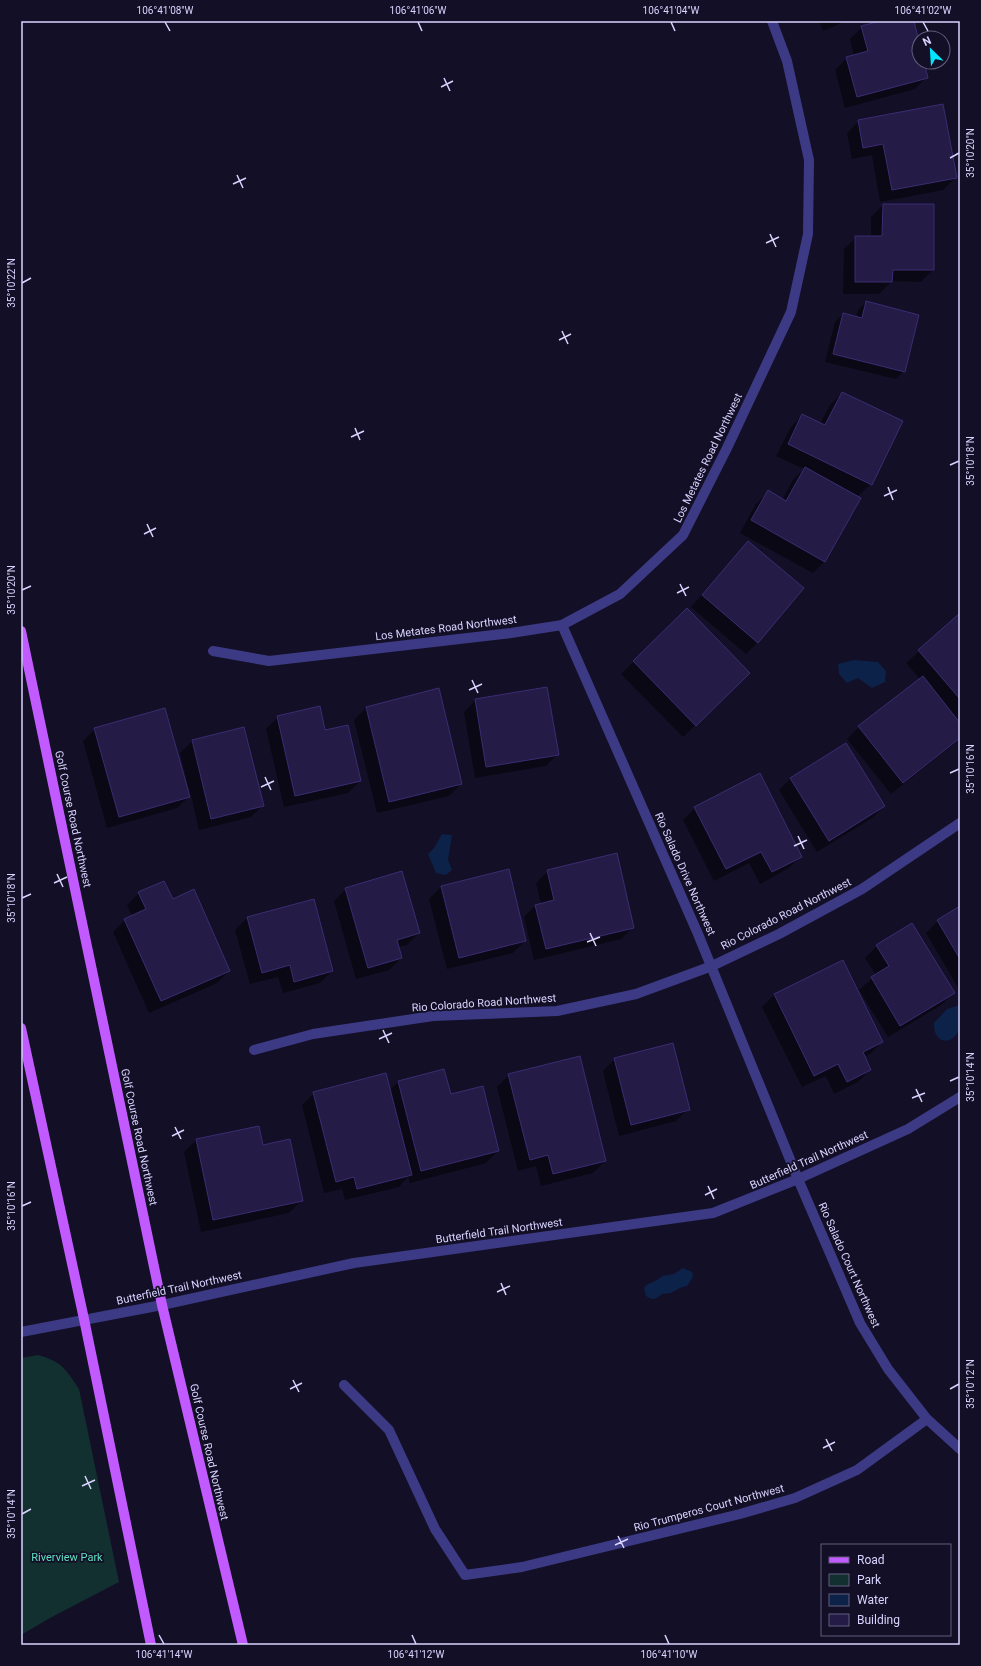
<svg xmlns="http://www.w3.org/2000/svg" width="981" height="1666" viewBox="0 0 981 1666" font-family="Roboto,sans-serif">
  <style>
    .green { fill: #12302f }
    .water { fill: #0c2248 }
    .shadow { fill: #0007 }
    .building { fill: #241b47; stroke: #3b2d73 }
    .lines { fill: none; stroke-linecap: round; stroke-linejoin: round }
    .minor { stroke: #3d3a85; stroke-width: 10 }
    .major { stroke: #c25bff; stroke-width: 10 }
    .ticks { fill: none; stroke: #d9d4ff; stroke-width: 1.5 }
    .labels { text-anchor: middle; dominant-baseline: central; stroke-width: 3.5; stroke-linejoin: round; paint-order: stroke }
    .street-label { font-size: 11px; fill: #d9d4ff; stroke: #130f26 }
    .park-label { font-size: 11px; fill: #5fe0c0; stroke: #130f26 }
    .neatline { fill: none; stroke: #d9d4ff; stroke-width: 1.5 }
    .ticks-label { font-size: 10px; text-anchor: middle; fill: #d9d4ff }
  </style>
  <rect width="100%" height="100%" fill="#130f26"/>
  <path class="green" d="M38,1355C62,1362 65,1368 79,1389L119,1582L50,1618L21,1635V1358Z"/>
  <path class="water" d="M854,660L878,662L886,671L885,682L872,688L858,678L847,683L839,674L838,664Z
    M442,834L452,835L448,860L452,870L446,875L436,873L428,854L434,848Z
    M960,1005C960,1011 961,1020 960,1026C956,1046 933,1046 934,1023L947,1009Z
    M683,1268L692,1272L693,1277L687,1286L680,1288L671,1293L662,1294C656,1299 653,1301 646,1296L644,1288L648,1284L657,1280L662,1276L674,1274Z"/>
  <path class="shadow" d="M819,21H846L823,31Z
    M885,21H913L919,46V62H923L927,77L915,89L845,108L835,70L847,58L854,56L850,39L862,27Z
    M859,121L955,178L943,190L880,202L872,155L852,159L847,133Z
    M883,205H933V270L921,282L892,281L879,294H843L844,249L856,237H871V217Z
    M866,302L904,371L896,379L825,362L835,322L843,314L856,318L858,310Z
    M842,393L871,484L857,497L825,561L813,573L740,533L756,504L768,492L782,500L793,480L804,469L776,456L791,427L803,415L820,424L830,405Z
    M748,542L758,642L746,654L691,607Z
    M687,610L737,685L683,737L621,674Z
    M960,615V739L891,794L847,739L859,727L920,679L906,663Z
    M476,700L558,754L546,766L475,778L464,712Z
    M366,708L461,784L449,796L377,813L354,720Z
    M278,717L324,731L360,781L348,793L284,807L266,729Z
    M243,728L263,805L251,817L199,830L191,795L177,808L107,828L83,741L95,729L187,790H189L180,753L192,741Z
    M791,778L884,806L872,818L817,852L779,790Z
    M695,808L801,856L789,868L760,884L749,863L714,881L683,820Z
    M508,870L525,941L513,953L447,969L429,899L441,887Z
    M548,871L633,927L621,939L534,960L524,917L536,905L541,904L536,883Z
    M346,889L419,933L407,945L398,947L401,958L389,970L356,979L334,901Z
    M139,893L172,900L229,971L217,983L149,1013L113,932L125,920L132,916L127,905Z
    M313,900L332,971L320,983L283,993L278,977L250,984L235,930L247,918Z
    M960,908V991L926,933L938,921Z
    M877,946L953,993L941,1005L888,1037L859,990L876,975L865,958Z
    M843,961L882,1042L870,1054L864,1057L870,1070L858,1082L834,1094L826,1076L802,1087L762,1007L774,995Z
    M615,1059L688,1109L676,1121L619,1136L603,1071Z
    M509,1075L605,1161L593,1173L541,1186L536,1166L518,1171L497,1087Z
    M398,1082L450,1095L498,1151L486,1163L410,1183L408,1177L399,1187L345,1200L342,1189L324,1193L302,1105L314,1093L389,1091Z
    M196,1140L262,1146L301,1201L289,1213L201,1232L184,1152Z"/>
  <path class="building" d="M881,21H914L919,42V62H924L928,78L857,97L846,57L868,51L861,26Z
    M943,104L957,178L892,190L883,144L863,148L858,120Z
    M883,204H934V270H893L892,282H855V236H882Z
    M866,301L919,315L905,372L833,354L843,313L862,318Z
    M842,392L903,421L872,485L788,444L802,414L825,425Z
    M805,467L861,498L825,562L751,520L768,490L786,501Z
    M748,541L804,588L758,643L702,595Z
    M687,608L750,673L696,726L633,661Z
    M960,613V699L918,650Z
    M923,676L960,723V738L903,783L858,726Z
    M547,687L559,755L486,767L475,699Z
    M439,688L462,784L389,802L366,707Z
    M320,706L325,730L348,725L361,781L295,796L277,716Z
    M165,708L190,797L119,817L94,728Z
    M244,727L264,806L211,819L192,740Z
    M846,743L885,806L829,841L790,778Z
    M760,773L802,857L772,872L761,852L726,869L694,807Z
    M617,853L634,928L546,949L535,905L554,900L547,870Z
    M509,869L526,941L459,958L441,886Z
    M402,871L420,933L397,940L402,958L368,968L345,888Z
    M164,881L173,899L194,889L230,971L161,1001L124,919L146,909L138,892Z
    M314,899L333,971L294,982L290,965L262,973L247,917Z
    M960,906V959L937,920Z
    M912,923L955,993L900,1026L871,977L889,966L876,945Z
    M843,960L883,1042L863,1052L871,1070L847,1082L838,1064L814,1076L774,994Z
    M673,1043L690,1110L631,1125L614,1058Z
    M580,1056L606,1161L553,1174L548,1155L530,1160L508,1074Z
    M444,1069L451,1094L483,1086L499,1151L421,1171L398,1081Z
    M386,1073L412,1175L357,1189L354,1177L336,1182L313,1092Z
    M259,1126L263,1145L290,1139L303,1201L213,1220L196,1139Z"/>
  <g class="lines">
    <path class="minor" d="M562,625L698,934L798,1179L860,1323L888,1369L927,1419L960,1449
      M213,651L269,661L511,633L562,625L620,594L683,535L727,448L791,312L808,234L809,160L787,61L772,21
      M254,1050L313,1034L433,1016L557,1011L636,994L712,966L779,934L862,889L960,823
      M21,1332L162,1305L354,1263L713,1213L798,1179L908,1129L960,1097
      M344,1385L389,1430L435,1529L465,1575L522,1567L740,1514L795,1498L857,1470L927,1419"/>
    <path class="major" d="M21,631L162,1305L243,1645
      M21,1028L84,1319L151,1645"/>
  </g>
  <path class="ticks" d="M165,22L170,31M418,22L422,31M671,22L675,31M923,22L928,31M444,78L450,91M441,87L453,81M950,158L959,153M237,175L243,188M233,184L246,178M770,234L776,247M766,243L779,237M22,283L31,278M562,331L568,344M559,340L571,334M355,428L360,440M351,437L364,431M950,465L959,461M888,487L893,500M884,496L897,490M147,524L153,537M144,534L156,528M680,584L686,596M22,590L31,586M677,593L689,587M472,680L478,693M469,690L482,684M950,773L959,769M265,777L271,790M261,787L274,781M798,836L804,849M794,846L807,840M57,874L63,887M54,883L67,877M22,898L31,894M590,933L596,946M587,942L600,937M383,1030L389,1043M379,1039L392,1033M950,1081L959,1077M916,1089L922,1102M912,1098L925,1093M175,1127L181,1139M172,1136L184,1130M708,1186L714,1199M705,1195L717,1189M22,1206L31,1202M501,1283L506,1295M497,1292L510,1286M293,1380L299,1392M290,1389L302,1383M950,1389L959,1384M826,1439L832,1451M823,1448L835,1442M85,1476L91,1489M82,1486L95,1480M22,1514L31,1509M618,1536L624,1548M615,1545L628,1539M159,1635L164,1644M412,1635L416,1644M665,1635L669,1644"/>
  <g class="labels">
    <g class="street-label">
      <text transform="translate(708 458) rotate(-64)">Los Metates Road Northwest</text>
      <text transform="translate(446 628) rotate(-7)">Los Metates Road Northwest</text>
      <text transform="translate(73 819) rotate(78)">Golf Course Road Northwest</text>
      <text transform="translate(685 874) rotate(66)">Rio Salado Drive Northwest</text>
      <text transform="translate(786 914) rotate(-27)">Rio Colorado Road Northwest</text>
      <text transform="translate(484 1003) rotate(-4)">Rio Colorado Road Northwest</text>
      <text transform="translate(139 1137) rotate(78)">Golf Course Road Northwest</text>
      <text transform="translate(809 1160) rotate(-24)">Butterfield Trail Northwest</text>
      <text transform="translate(499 1231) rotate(-8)">Butterfield Trail Northwest</text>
      <text transform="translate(849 1265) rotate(66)">Rio Salado Court Northwest</text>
      <text transform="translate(179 1288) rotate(-12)">Butterfield Trail Northwest</text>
      <text transform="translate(209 1452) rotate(77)">Golf Course Road Northwest</text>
      <text transform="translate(709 1508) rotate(-15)">Rio Trumperos Court Northwest</text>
    </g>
    <g class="park-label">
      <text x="67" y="1557">Riverview Park</text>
    </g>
  </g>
  <rect width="981" height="1666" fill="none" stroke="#130f26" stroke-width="44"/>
  <rect x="821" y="1544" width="130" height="92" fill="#130f26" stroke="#625e7d"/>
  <rect x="829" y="1557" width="20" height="6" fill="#c25bff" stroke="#625e7d"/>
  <text x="857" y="1564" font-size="12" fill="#d9d4ff">Road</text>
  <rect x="829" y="1574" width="20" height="12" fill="#12302f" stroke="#625e7d"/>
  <text x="857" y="1584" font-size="12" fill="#d9d4ff">Park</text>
  <rect x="829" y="1594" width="20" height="12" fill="#0c2248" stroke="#625e7d"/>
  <text x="857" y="1604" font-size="12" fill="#d9d4ff">Water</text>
  <rect x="829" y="1614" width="20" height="12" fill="#241b47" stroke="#625e7d"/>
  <text x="857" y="1624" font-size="12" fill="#d9d4ff">Building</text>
  <g transform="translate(931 50) rotate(335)"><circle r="19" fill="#130f26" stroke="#625e7d"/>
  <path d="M0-3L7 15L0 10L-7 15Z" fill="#00e5ff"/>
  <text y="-6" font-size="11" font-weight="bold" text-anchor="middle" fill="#d9d4ff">N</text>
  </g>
  <rect x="22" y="22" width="937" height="1622" class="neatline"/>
  <g class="ticks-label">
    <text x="165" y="14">106°41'08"W</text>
    <text x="418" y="14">106°41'06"W</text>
    <text x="671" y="14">106°41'04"W</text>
    <text x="923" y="14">106°41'02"W</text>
    <text transform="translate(970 153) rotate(-90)" y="4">35°10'20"N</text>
    <text transform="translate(11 283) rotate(-90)" y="4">35°10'22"N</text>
    <text transform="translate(970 461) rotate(-90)" y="4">35°10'18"N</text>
    <text transform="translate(11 590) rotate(-90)" y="4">35°10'20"N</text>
    <text transform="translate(970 769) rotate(-90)" y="4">35°10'16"N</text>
    <text transform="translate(11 898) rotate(-90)" y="4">35°10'18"N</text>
    <text transform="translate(970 1077) rotate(-90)" y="4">35°10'14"N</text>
    <text transform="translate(11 1206) rotate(-90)" y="4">35°10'16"N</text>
    <text transform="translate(970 1384) rotate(-90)" y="4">35°10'12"N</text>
    <text transform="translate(11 1514) rotate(-90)" y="4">35°10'14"N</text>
    <text x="164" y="1658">106°41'14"W</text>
    <text x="416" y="1658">106°41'12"W</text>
    <text x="669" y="1658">106°41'10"W</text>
  </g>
</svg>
